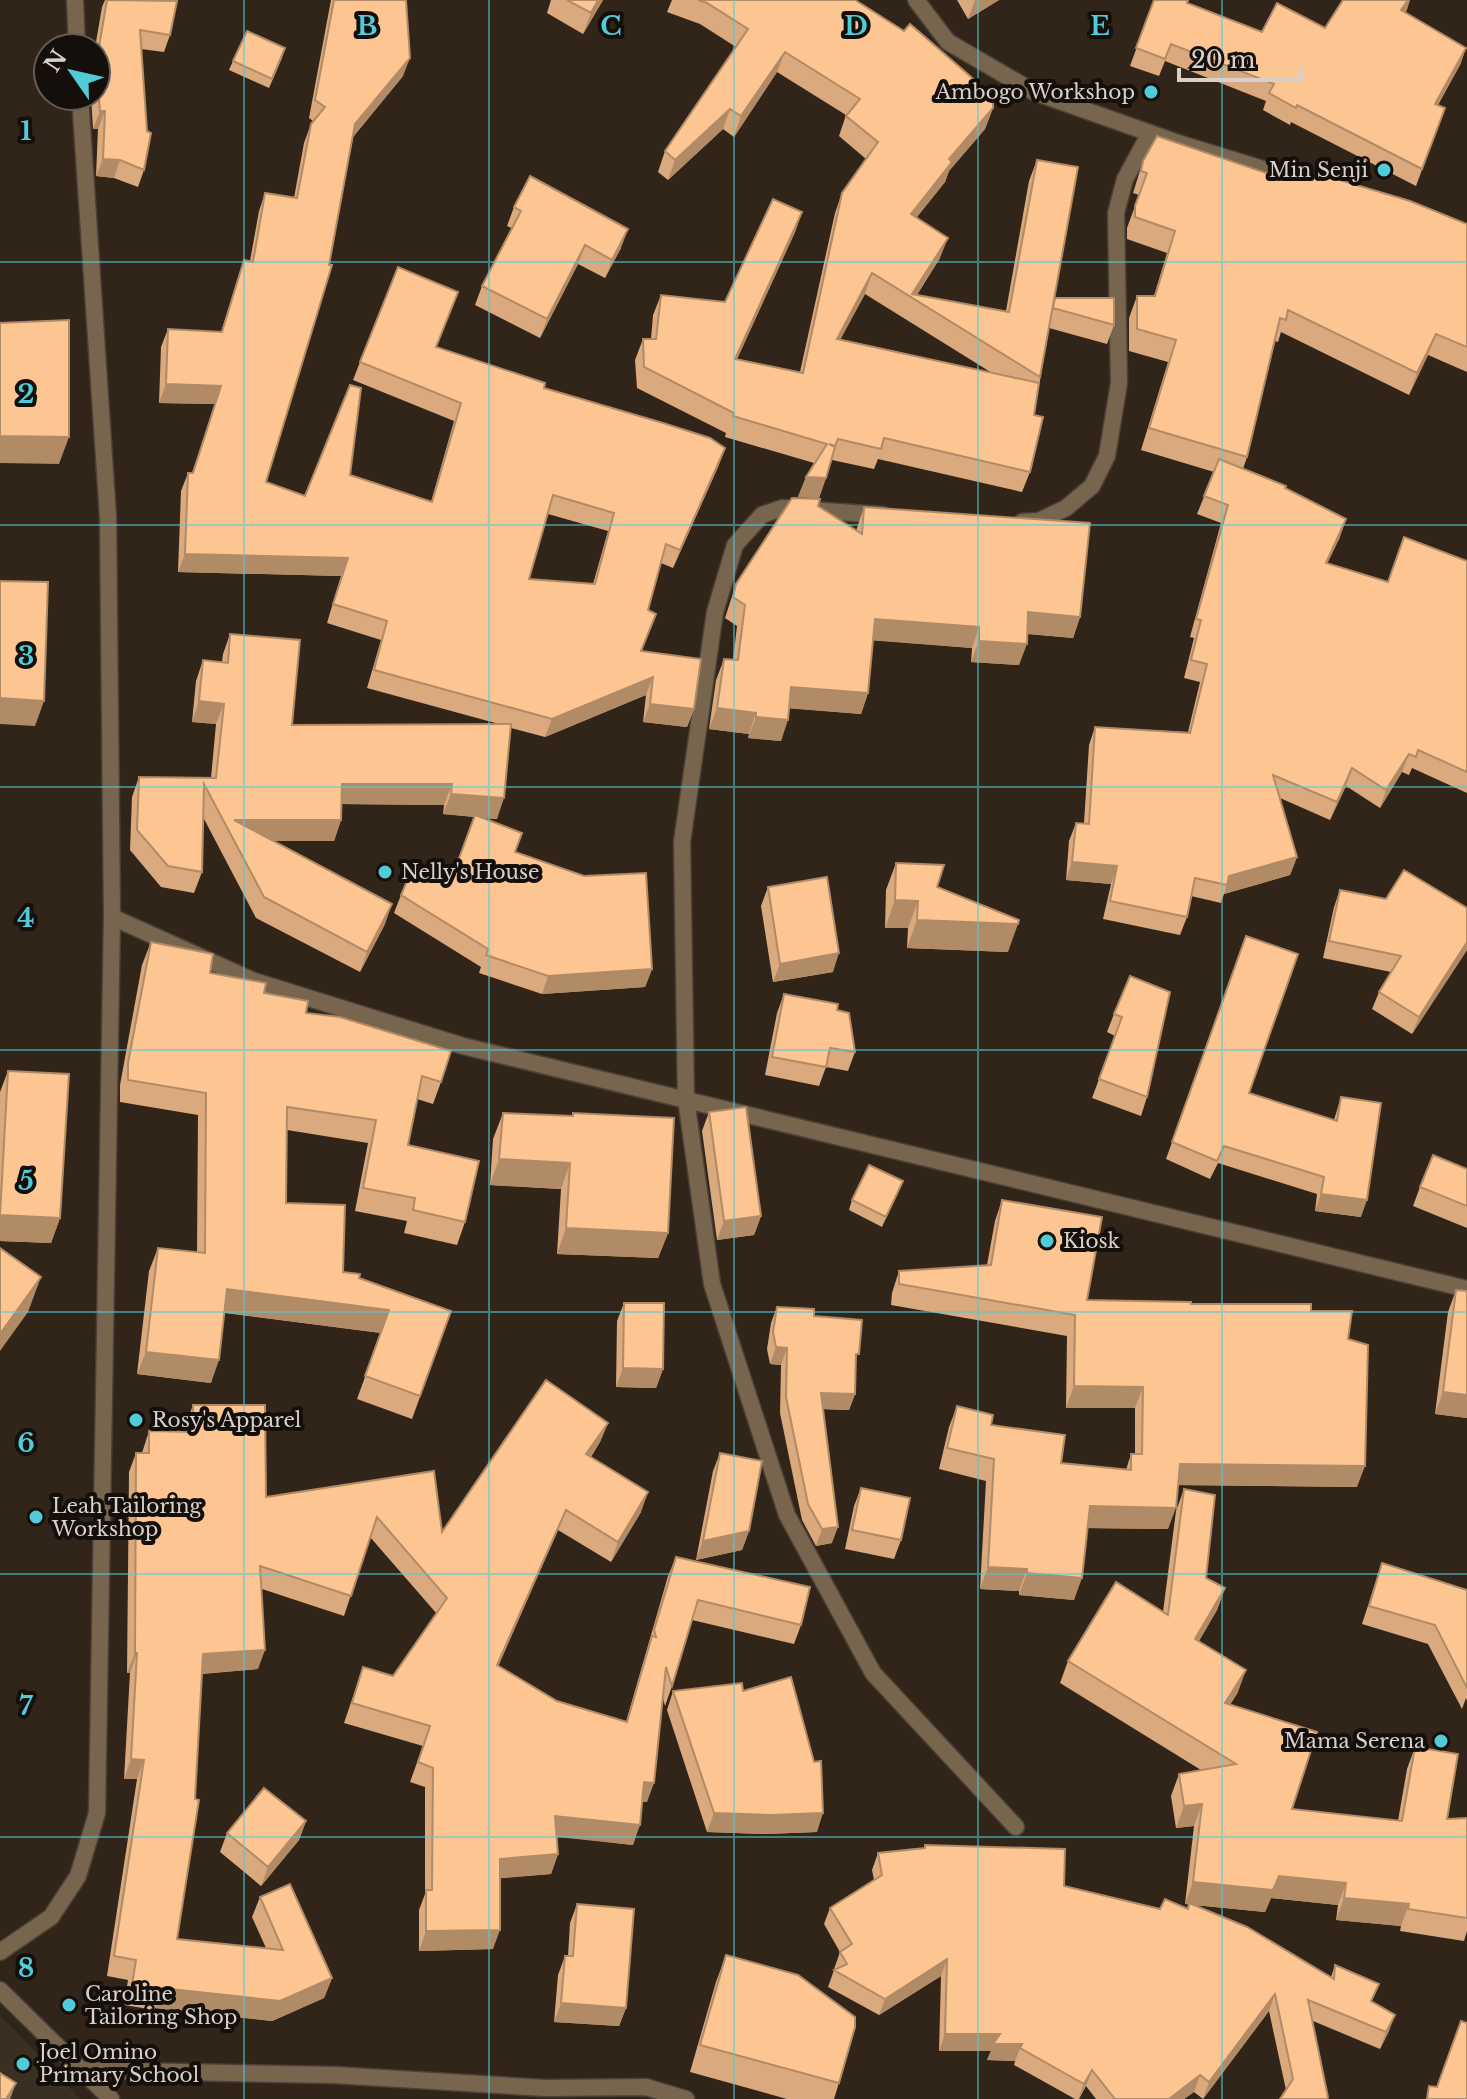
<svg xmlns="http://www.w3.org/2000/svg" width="1467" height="2099" viewBox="0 0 1467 2099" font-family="'Libre Baskerville',serif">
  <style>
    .education { fill: #3a3021 }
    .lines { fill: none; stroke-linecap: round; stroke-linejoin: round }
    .minor-casing { stroke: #4c4036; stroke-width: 19 }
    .tertiary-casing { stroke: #4c4036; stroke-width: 19 }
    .minor { stroke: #78654e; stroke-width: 16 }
    .tertiary { stroke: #78654e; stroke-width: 16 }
    .wall { fill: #daa97d; fill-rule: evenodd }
    .shaded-wall { fill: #b18a66 }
    .building { fill: #fdc591; stroke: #b18a66; stroke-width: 2; fill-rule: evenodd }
    .grid { fill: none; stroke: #52cbd8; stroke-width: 2; stroke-opacity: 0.55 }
    .poi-dot { fill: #52cbd8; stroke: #140f0b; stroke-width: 3 }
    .labels { text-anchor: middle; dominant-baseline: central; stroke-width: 8; stroke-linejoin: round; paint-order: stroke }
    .poi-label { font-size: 20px; fill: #d8d0c9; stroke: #140f0b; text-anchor: start }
    .grid-label { font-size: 26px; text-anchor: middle; font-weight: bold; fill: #52cbd8; stroke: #140f0b; stroke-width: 8; stroke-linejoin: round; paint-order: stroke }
  </style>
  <rect width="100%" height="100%" fill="#31251a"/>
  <path class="education" d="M0,2016L13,2028L80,2099H0Z"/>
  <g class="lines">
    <defs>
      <path id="minor" d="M916,0L948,42L1034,92L1178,143L1298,180
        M883,515L782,508L762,515L735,545L715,612L682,842L686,1099L712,1284L787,1515L873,1673L1016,1827
        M1022,522L1039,521L1066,508L1092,486L1107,456L1119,383L1116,213L1125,179L1150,133
        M82,2070L334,2075L545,2088L646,2087L686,2099"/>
      <path id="tertiary" d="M75,0L77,48
        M112,917L254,981L463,1046L1467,1289
        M0,1952L51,1917L78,1876L97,1813L112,917L108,517L80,96
        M0,1990L111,2099"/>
    </defs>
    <use href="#minor" class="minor-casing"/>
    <use href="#tertiary" class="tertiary-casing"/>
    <use href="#minor" class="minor"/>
    <use href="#tertiary" class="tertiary"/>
  </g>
  <path class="wall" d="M105,0H173L170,35L164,52L141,49L144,170L138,187L114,178L96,176L98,129H93L91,96H96L95,48L102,7Z
    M331,0H406L403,76L353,137L266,482L305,496L350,475L431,502L454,421L353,380L360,362L437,347L544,388L725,448L718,467L673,568L661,563L648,610L642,651L694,709L687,727L643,722L646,695L545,737L511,728L497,819L482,818L515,853L652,969L645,987L542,994L479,973L481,967L394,913L401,895L451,880L475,817L443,814L444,805L342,804L341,820L334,841H273L385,924L360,972L256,918L203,817L202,872L194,893L161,887L130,850L132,797L139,777L211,778L216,724L192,722L196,681L203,660L222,662L223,654L230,634L292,725L499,724L367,688L381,640L327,623L341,576L178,572L181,491L188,473H192L215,404L159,403L161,347L168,329L221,332L244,260L250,261L259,211L265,193L294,198L304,143L311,124L313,121L309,118ZM548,514L608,531L593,584L529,579Z
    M551,0H603L583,34L547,13Z
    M672,0H855L993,108L985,129L949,171L945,182L917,217L940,258L917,295L1006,311L1029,181L1037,160L1054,299L1114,325L1107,344L1049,328L1034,415L1030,472L1022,492L878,459L874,469L832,460L819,498L798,497L806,477L814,463L725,437L726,433L637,388L635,360L643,339H651L653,315L661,295L725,302L802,212L795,232L737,359L800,372L835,213L842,193L866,159L839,136L846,115L777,72L734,137L723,129L668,180L658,172L665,151L736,47L700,24L667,12ZM865,294L992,373L840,339Z
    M957,0H999L968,19Z
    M1154,0L1187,3L1262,32L1325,28L1343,0H1410L1405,12L1466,48L1460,65L1438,105L1445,108L1416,186L1291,122L1290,125L1263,110L1266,101L1165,61L1159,76L1130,66Z
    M282,58L269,88L229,70L233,61Z
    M1143,161L1277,177L1279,170L1467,224V372L1428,355L1409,395L1281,332L1278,342L1275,341L1247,457L1243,469L1285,488L1340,537L1327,563L1388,582L1467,561V793L1412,768L1409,775L1402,772L1380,808L1346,786L1330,820L1280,798L1297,857L1290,875L1224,894L1221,903L1191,896L1187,917L1180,935L1103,919L1111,884L1066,880L1069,841L1076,823H1084L1089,745L1095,727L1188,732L1200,682L1184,678L1194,638L1190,637L1221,523L1197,514L1214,472L1141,450L1168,362L1129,351V318L1137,296H1154L1167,253L1127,239V228L1139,195L1133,193Z
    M514,207L621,248L605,278L578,264L540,338L475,305L482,286L512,228L507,226Z
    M818,506L856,531L864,507L1080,617L1073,638L1027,634L1019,665L971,662L972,648L873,640L868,693L861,714L789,708L781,741L748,738L749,734L709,729L716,680L724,659L733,660L737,626L725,618L736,584Z
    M896,863L937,887L1008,952L907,948L908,928H885L886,890Z
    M768,887L833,972L773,982L761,906Z
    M1340,890L1386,899L1467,908V950L1412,1034L1372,1009L1379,992L1391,972L1323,958L1334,907Z
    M1246,936L1249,1093L1334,1120L1341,1097L1361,1217L1315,1211L1317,1194L1218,1163L1210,1179L1166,1159Z
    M151,942L210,973L264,993L441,1082L433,1104L417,1099L408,1145L465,1222L457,1245L404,1233L407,1221L355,1211L368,1143L287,1130L286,1203L343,1272L451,1311L412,1419L357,1399L381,1333L225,1313L211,1383L137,1374L149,1271L158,1248L197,1253L198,1115L120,1102V1085L142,965Z
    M1170,992L1147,1097L1141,1116L1092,1098L1115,1036L1107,1032L1114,1014Z
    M784,994L837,1010L855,1052L848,1071L826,1067L819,1086L765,1075L777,1013Z
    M8,1071L60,1218L51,1243L0,1241V1092Z
    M709,1112L761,1216L754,1235L717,1240L702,1131Z
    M503,1113L572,1116L573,1113L668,1233L658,1258L557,1254L561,1189L490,1185L493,1139Z
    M1467,1169V1228L1413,1206L1420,1187Z
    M903,1181L882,1227L849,1210L852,1200Z
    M1002,1200L1087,1300L1311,1311L1348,1339L1357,1487L1178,1485L1168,1529L1087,1528L1074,1600L1019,1595V1591L980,1589L986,1481L939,1469L949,1427L957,1406L1061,1463L1126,1470L1131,1454H1135V1408H1066L1067,1336L891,1305L892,1293L899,1271L987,1265L995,1221Z
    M1456,1290L1467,1418L1435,1414L1448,1312Z
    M624,1303L663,1369L656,1388L616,1387L617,1321Z
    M777,1307L814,1316L856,1362L855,1394L849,1410L823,1409L832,1543L816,1546L802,1520L780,1413L781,1365L770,1364L767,1349L771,1323Z
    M193,1405L266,1497L434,1471L442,1532L608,1423L600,1442L591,1457L641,1512L611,1562L558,1530L498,1666L557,1701L626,1722L668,1576L676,1557L801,1625L794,1644L692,1620L672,1686L665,1706L663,1698L647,1802H642L633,1845L557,1836L558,1854L551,1874L500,1878L493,1949L419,1951V1910L425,1894V1787L410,1782L423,1746L344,1723L363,1667L393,1676L437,1614L370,1537L344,1616L262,1589L258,1669L202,1674L177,1939L266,1948L252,1917L260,1897L332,1978L324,1998L272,2021L155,2008V2010L124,2005L128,1980L107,1976L137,1779H124L130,1673H127L129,1472L136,1453H142L149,1431L186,1432V1424Z
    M720,1453L749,1531L742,1550L696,1560L713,1471Z
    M861,1488L901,1540L894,1559L845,1549L854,1506Z
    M1184,1489L1206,1578L1225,1588L1217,1610L1199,1641L1238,1692L1230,1705L1292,1809L1398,1821L1407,1769L1415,1747L1447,1819L1467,1818V1931L1464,1941L1400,1931L1401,1926L1336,1920L1338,1905L1271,1898L1265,1912L1194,1905L1331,1977L1335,1965L1372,2001L1389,2031L1380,2049L1313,2021L1328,2097L1286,2090L1269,2011L1203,2099L1194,2092L1184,2099H1096L1086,2086L1079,2099H1075L1014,2065L1015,2061L987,2060L991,2051H939L941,1976L879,2015L828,1987L834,1970V1969L840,1952L824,1924L830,1908L874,1880L872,1870L878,1853L924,1848L925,1845L1064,1886L1160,1909L1187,1908L1189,1904H1185L1194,1826L1176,1828L1171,1796L1179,1774L1201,1770L1060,1683L1068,1661L1163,1612L1176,1511Z
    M1382,1563L1467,1590V1701L1466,1698L1462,1709L1428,1644L1362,1624Z
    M673,1691H743L817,1832L765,1834L707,1832L667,1710Z
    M306,1821L299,1840L261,1886L220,1852L227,1833Z
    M577,1904L626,2008L619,2026L554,2022L558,1975L565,1956H568L570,1923Z
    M726,1955L839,2083L834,2099H787L690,2072L716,1982Z"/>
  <path class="shaded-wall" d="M598,0H603L583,34L591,13Z
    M975,0H999L968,19Z
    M1408,0H1410L1407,10L1395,28L1401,10Z
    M1466,48L1460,65L1428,121L1435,104Z
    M785,52L777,72L734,137L741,116Z
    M410,58L403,76L349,142L355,124Z
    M993,108L985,129L949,171L945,182L903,234L911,214L949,159Z
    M730,109L723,129L668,180L675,160Z
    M100,111H105L98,129H93Z
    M103,159L120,160L114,178L96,176Z
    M802,212L795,232L728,379L735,359Z
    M628,229L621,248L605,278L612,260Z
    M948,238L940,258L914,299L912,294Z
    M585,245L578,264L540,338L547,319Z
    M872,273L865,294L830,359L837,339Z
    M1436,334L1428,355L1409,395L1417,373Z
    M166,384L221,386L215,404L159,403Z
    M0,436L69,437L59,464L0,463Z
    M725,448L718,467L673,568L680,550Z
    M806,477L826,478L819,498L798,497Z
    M1346,519L1340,537L1319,581L1326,563Z
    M185,554L348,558L341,576L178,572Z
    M1028,612L1080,617L1073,638L1021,633Z
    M875,619L979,627L972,648L867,640Z
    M979,641L1027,644L1019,665L971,662Z
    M653,677L646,695L545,737L552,719Z
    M791,687L868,693L861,714L784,708Z
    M0,698L44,701L35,726L0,724Z
    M199,701L224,704L216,724L192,722Z
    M650,704L694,709L687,727L643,722Z
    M717,708L756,713L749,734L709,729Z
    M756,717L788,720L781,741L748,738Z
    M1409,754L1402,772L1380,808L1386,790Z
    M1352,768L1346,786L1330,820L1337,802Z
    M342,784H452L444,805L334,804Z
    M451,794L504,798L497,819L443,814Z
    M234,820H341L334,841H234Z
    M1297,857L1290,875L1224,894L1229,876Z
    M1072,862L1117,866L1111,884L1066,880Z
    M895,900L918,901L908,928H885Z
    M392,904L385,924L360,972L367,952Z
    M917,920L1018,924L1008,952L907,948Z
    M1467,942V950L1412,1034L1419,1017Z
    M839,953L833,972L773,982L780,964Z
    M652,969L645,987L542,994L548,976Z
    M499,1159L570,1163L561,1189L490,1185Z
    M1321,1194L1367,1200L1361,1217L1315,1211Z
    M0,1215L60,1218L51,1243L0,1241Z
    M761,1216L754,1235L717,1240L724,1221Z
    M566,1228L668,1233L658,1258L557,1254Z
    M41,1277L28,1312L0,1351V1334Z
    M227,1289L389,1310L381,1333L219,1312Z
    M776,1347L787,1348L781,1365L770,1364Z
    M146,1352L219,1360L211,1383L137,1374Z
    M623,1368L663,1369L656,1388L616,1387Z
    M1074,1386L1143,1387L1135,1408H1066Z
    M1443,1392L1467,1395V1418L1435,1414Z
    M821,1393L855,1394L849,1410L815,1409Z
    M608,1423L600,1442L579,1474L586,1454Z
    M1180,1464L1365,1466L1357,1487L1172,1485Z
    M648,1492L641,1512L611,1562L618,1542Z
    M1090,1506L1176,1508L1168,1529L1082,1528Z
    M566,1510L558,1530L490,1685L497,1665Z
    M838,1527L832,1543L816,1546L822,1529Z
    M749,1531L742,1550L696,1560L703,1541Z
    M988,1567L1027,1569L1019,1591L980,1589Z
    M1027,1573L1082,1578L1074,1600L1019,1595Z
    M1225,1588L1217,1610L1187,1661L1195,1639Z
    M265,1650L258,1669L196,1674L203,1654Z
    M135,1653H137L130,1673H127Z
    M1246,1670L1238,1692L1217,1725L1225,1703Z
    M131,1759L144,1760L137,1779H124Z
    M644,1782L654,1783L647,1802H637Z
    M1202,1804L1194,1826L1176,1828L1184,1806Z
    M714,1813H823L817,1832L765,1834L707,1832Z
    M555,1816L640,1825L633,1845L548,1836Z
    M306,1821L299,1840L261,1886L268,1867Z
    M558,1854L551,1874L492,1879L500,1859Z
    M1279,1876L1346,1883L1338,1905L1271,1898L1265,1912L1185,1904L1193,1882Z
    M1344,1898L1409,1904L1401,1926L1336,1920Z
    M500,1930L493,1949L419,1951L426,1931Z
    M947,1959L941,1976L879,2015L885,1999Z
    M332,1978L324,1998L272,2021L155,2008L162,1988Z
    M1275,1994L1269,2011L1203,2099L1209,2082Z
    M561,2003L626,2008L619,2026L554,2022Z
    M1395,2015L1389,2031L1380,2049L1386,2032Z
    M945,2034H1000L1022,2044L1015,2061L987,2060L991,2051H939Z
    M1092,2070L1086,2086L1078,2099L1084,2084Z
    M1200,2075L1194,2092L1184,2099H1169Z
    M16,2083L10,2099H6Z"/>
  <path class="building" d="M107,0L177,1L170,35L140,30L147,131L151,133L144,170L120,160L103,159L105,111H100L96,64Z
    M334,0H406L410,58L355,124L329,265H332L266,482L305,496L350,385L361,388L350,475L432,502L461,403L360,362L398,267L458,292L436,347L545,383L544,388L663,423L710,438L725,448L680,550L666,544L648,610L656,614L641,651L701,659L694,709L650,704L653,677L552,719L374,670L387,621L333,604L348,558L185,554L188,473H193L221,386L166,384L168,329L222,332L244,260L253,262L265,193L297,198L311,124L325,107L315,100ZM553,495L614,513L595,584L529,579Z
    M567,0H598L591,13Z
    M698,0H855L904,31L910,24L993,96V108L949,159L952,162L911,214L948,238L912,294L1009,312L1037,160L1078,167L1040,377L872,273L837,339L1039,383L1034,415L1043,417L1030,472L884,438L881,449L838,439L835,446L829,444L835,447L826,478L806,477L827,444L733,416L734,413L644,367L643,339H656L661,295L725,302L773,199L802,212L735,359L803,373L842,193L878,142L846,116L860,99L785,52L741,116L730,109L675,160L665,151L748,29L707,3Z
    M1154,0H1188L1187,3L1262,32L1277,3L1325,28L1343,0H1408L1401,10L1466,48L1435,104L1445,108L1422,169L1297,105L1296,108L1269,93L1274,84L1171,44L1165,59L1136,48Z
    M247,31L285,48L272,79L233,61Z
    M1157,136L1278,177L1279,170H1293L1333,178L1410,201L1467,224V347L1436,334L1417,373L1288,310L1286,320L1280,318L1247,457L1149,428L1176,340L1137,329V296H1155L1175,231L1135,217V206L1147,173L1141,171L1143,161Z
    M530,176L628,229L612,260L585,245L547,319L482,286L521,211L514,207Z
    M1055,298H1114V325L1053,308Z
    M69,320V437L0,436V323Z
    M1219,459L1286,486L1285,488L1346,519L1326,563L1388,582L1404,537L1467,561V772L1418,750L1416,757L1409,754L1386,790L1352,768L1337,802L1273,775L1297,857L1229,876L1227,885L1195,878L1187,917L1110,901L1117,866L1072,862L1076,823L1089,824L1095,727L1190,733L1207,664L1191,660L1201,620L1196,619L1228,505L1204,496Z
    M792,498L820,499L818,506L862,534L864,507L1090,523L1080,617L1028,612L1027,644L979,641V627L875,619L868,693L791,687L788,720L756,717V713L717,708L724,659L738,660L745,605L733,597L736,584Z
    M0,581L48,582L44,701L0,698Z
    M230,634L300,640L292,725L511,724L504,798L451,794L452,784H342L341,820H234L392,904L367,952L264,897L204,784L202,872L168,866L137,830L139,777L216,778L224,704L199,701L203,660L228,663Z
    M475,815L522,833L515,852L584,876L646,873L652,969L548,976L486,955L488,949L401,895L414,865L451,880Z
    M896,863L944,865L937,887L1019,920L1018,924L917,920L918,901L895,900Z
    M1404,870L1467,908V942L1419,1017L1379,992L1401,956L1329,941L1340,890L1386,899Z
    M827,877L839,953L780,964L768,887Z
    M1246,936L1298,954L1249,1093L1337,1121L1341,1097L1381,1103L1367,1200L1321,1194L1324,1177L1224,1146L1217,1161L1172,1142Z
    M151,942L213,954L210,973L266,983L264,993L308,1001L306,1013L340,1017L451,1051L441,1082L422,1076L408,1145L479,1161L465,1222L413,1210L415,1198L363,1188L376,1120L287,1107L286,1203L345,1205L343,1272L360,1274L359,1278L451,1311L420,1396L365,1376L389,1310L227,1289L219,1360L146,1352L158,1248L205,1253L206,1093L128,1080V1063Z
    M1130,976L1170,992L1147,1097L1099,1079L1122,1017L1114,1014Z
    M784,994L838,1004L837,1010L849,1013L855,1052L830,1048L826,1067L772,1057Z
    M8,1071L69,1074L60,1218L0,1215Z
    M746,1107L761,1216L724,1221L709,1112Z
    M503,1113L573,1116V1113L674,1118L668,1233L566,1228L570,1163L499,1159Z
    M1433,1155L1467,1169V1206L1420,1187Z
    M869,1165L903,1181L886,1217L852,1200Z
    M1002,1200L1102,1217L1087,1300L1191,1302V1304H1311V1311H1352L1348,1339L1368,1345L1365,1466L1180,1464L1176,1508L1090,1506L1082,1578L1027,1573V1569L988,1567L994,1459L947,1448L957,1406L993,1415L991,1425L1065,1435L1061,1463L1131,1470V1454H1142L1143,1387L1074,1386L1075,1315L899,1284V1271L991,1265Z
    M0,1248L41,1277L0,1334Z
    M1456,1290L1467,1291V1395L1443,1392Z
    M624,1303H664L663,1369L623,1368Z
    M777,1307L814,1309V1316L862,1320L859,1354H856L855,1394L821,1393L838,1527L822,1529L808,1504L786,1397L787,1348L776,1347L773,1332Z
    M546,1380L608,1423L586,1454L648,1492L618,1542L566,1510L497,1665L557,1701L627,1722L652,1636L656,1637L654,1630L676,1557L810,1587L801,1625L698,1600L672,1686L666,1667L654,1783L644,1782L640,1825L555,1816L558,1854L500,1859V1930L426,1931V1890H432L433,1768L418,1762L430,1726L352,1703L363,1667L393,1676L447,1598L377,1517L351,1596L260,1566L265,1650L203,1654L195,1799L199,1800L177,1939L283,1950L260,1897L290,1884L332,1978L280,2001L162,1988V1990L132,1985L136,1960L114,1956L144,1760L131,1759L137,1653H135L136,1453H149V1431L194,1432L193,1405H265L266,1497L434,1471L442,1532Z
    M720,1453L762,1461L749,1531L703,1541Z
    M861,1488L910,1498L901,1540L852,1530Z
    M1184,1489L1215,1495L1206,1578L1225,1588L1195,1639L1246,1670L1225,1703L1317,1732L1292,1809L1402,1821L1415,1747L1458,1754L1447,1819L1467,1818V1918L1408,1909L1409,1904L1344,1898L1346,1883L1279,1876L1273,1890L1193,1882L1202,1804L1184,1806L1179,1774L1236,1764L1068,1661L1116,1582L1168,1615Z
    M1382,1563L1467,1590V1688L1435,1625L1369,1606Z
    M791,1677L814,1762L821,1761L823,1813L771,1815L714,1813L673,1691L742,1683L743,1691Z
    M264,1788L306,1821L268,1867L227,1833Z
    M925,1845L1065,1849L1064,1886L1160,1909L1165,1899L1188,1909L1189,1903L1247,1927L1334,1979L1335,1965L1379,1984L1371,2001L1395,2015L1386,2032L1308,2000L1328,2097L1327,2099H1280L1293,2079L1275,1994L1209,2082L1200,2075L1169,2099H1115L1092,2070L1084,2084L1020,2048L1022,2044H993L1000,2034H945L947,1959L885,1999L834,1970L847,1964L840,1952L852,1944L830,1908L882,1875L878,1853L925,1848Z
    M577,1904L634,1909L626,2008L561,2003L565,1956H573Z
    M726,1955L798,1975L855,2017V2027L839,2083L700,2045Z
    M1461,2021L1467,2023V2099H1427L1429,2086L1437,2087Z
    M0,2073L16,2083L6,2099H0Z"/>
  <path class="grid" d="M244,0V2099M489,0V2099M734,0V2099M978,0V2099M1222,0V2099M0,262H1467M0,525H1467M0,787H1467M0,1050H1467M0,1312H1467M0,1574H1467M0,1837H1467"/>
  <g class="poi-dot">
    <circle cx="1151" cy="92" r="8"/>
    <circle cx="1384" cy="170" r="8"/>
    <circle cx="385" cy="872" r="8"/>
    <circle cx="1047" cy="1241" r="8"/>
    <circle cx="136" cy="1420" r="8"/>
    <circle cx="36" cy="1517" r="8"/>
    <circle cx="1441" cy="1741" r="8"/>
    <circle cx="69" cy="2005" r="8"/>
    <circle cx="23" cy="2064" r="8"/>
  </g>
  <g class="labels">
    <g class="poi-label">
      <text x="1135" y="92" text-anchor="end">Ambogo Workshop</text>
      <text x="1368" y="170" text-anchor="end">Min Senji</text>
      <text x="401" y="872">Nelly's House</text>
      <text x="1063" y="1241">Kiosk</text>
      <text x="152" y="1420">Rosy's Apparel</text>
      <text x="52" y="1506">Leah Tailoring<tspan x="52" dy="23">Workshop</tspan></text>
      <text x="1425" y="1741" text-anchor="end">Mama Serena</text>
      <text x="85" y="1994">Caroline<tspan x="85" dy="23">Tailoring Shop</tspan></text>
      <text x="39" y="2052">Joel Omino<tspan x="39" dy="23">Primary School</tspan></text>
    </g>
  </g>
  <g class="grid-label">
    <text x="367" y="35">B</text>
    <text x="611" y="35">C</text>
    <text x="856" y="35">D</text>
    <text x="1100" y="35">E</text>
    <text x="26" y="140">1</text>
    <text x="26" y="403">2</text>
    <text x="26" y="665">3</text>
    <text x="26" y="927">4</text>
    <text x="26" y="1190">5</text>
    <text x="26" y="1452">6</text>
    <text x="26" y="1715">7</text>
    <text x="26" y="1977">8</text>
  </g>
  <g transform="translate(72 72) rotate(304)"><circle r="38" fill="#140f0b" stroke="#625c57" stroke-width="2"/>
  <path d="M0-6L14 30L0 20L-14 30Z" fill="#52cbd8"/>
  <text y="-12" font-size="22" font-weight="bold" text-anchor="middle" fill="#d8d0c9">N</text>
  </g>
  <path d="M1179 68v12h122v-12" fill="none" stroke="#d8d0c9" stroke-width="4"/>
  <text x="1191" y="68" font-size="24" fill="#d8d0c9" stroke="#140f0b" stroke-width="6" paint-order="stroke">20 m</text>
</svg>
